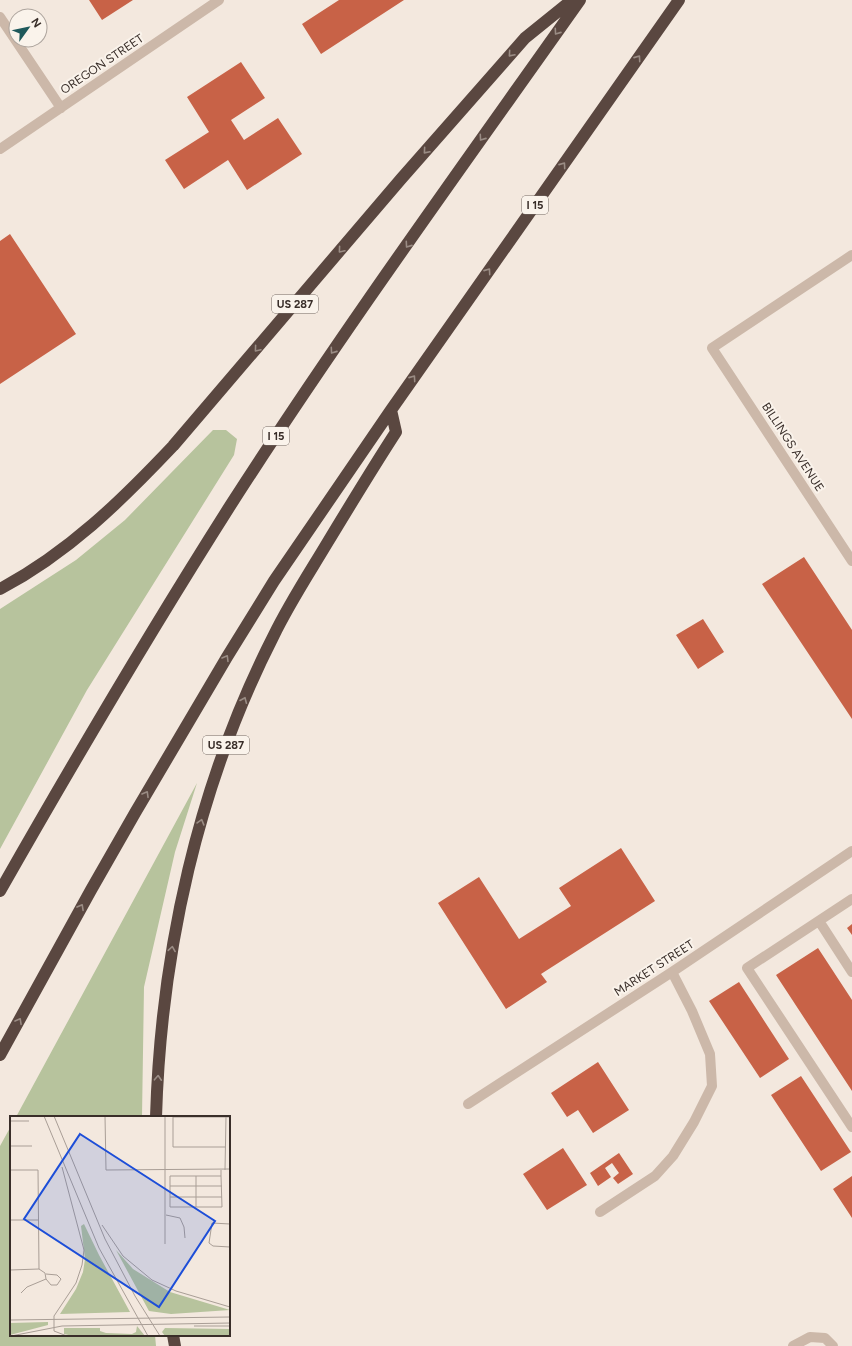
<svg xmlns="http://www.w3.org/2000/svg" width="852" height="1346" viewBox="0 0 852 1346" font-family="Figtree,sans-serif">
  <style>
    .green { fill: #b7c39d }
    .building { fill: #c86247 }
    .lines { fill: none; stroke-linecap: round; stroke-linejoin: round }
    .minor { stroke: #ccb8a9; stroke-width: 10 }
    .highway { stroke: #5a4740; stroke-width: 12 }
    .oneway { stroke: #9a8c84 }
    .labels { text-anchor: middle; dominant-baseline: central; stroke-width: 4; stroke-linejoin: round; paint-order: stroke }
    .shield { fill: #faf3eb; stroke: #736963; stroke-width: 1 }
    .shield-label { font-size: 11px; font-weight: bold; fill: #392e29 }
    .street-label { font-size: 12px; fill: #392e29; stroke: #faf3eb }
    .inset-road { fill: none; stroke: #a99e96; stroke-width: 1 }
    .view { fill: #1d4ed8; fill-opacity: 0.15; stroke: #1d4ed8; stroke-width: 2 }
    .inset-edge { fill: none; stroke: #392e29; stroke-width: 2 }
  </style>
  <rect width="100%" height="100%" fill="#f3e8de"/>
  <path class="green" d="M213,430H226L237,439L234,455L87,690L0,849V609L76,560L125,520Z
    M197,783L175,852L144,987L142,1117H16Z
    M11,1126V1335H155L156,1346H0V1146Z"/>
  <path class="building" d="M89,0H133L102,20Z
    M339,0H404L321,54L302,24Z
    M241,62L265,98L231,120L244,140L278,118L302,154L247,190L228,160L184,189L165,160L209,132L187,97Z
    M10,234L76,334L0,384V241Z
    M804,557L852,630V719L762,584Z
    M703,619L724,652L698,669L676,635Z
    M621,848L655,901L541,974L547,982L506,1009L438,903L479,877L519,939L571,906L559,888Z
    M852,924V935L847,928Z
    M818,948L852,1000V1091L776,975Z
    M739,982L789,1059L760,1078L709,1001Z
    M598,1062L629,1110L593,1133L578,1110L567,1117L551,1093Z
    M801,1076L851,1152L821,1171L771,1095Z
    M563,1148L587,1185L547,1210L523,1174Z
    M619,1153L633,1174L618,1184L613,1178L619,1173L612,1163L605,1168L611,1177L598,1186L590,1173Z
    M852,1176V1218L833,1189Z"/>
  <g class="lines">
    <path class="minor" d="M0,17L61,108
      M0,149L219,0
      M852,255L712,348L852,561
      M852,899L747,968L852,1127
      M819,921L852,972
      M468,1104L672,972L852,851
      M600,1212L655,1176L673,1156L694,1122L712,1086L710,1054L692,1011L672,972
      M793,1346L810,1337L825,1338L833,1346"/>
    <path class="highway" d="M0,589C68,553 121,501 173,446L401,179L525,38L572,0
      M0,891C74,761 150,632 230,506C341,333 462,167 580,0
      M0,1055L91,890L135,813L227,657L274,581L391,410L679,0
      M156,1117C161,951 198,784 274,635C289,604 308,575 326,545C349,507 372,469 396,432L391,410
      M173,1335L175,1346"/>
  </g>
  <defs><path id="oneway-chevron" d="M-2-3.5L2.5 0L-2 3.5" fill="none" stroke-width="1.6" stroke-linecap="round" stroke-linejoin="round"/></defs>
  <g class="oneway">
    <use href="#oneway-chevron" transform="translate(557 32) rotate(125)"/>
    <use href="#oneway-chevron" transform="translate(511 54) rotate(131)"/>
    <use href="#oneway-chevron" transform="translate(638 58) rotate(-55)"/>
    <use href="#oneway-chevron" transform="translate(482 138) rotate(125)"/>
    <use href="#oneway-chevron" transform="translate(426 151) rotate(131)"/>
    <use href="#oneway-chevron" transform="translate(563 165) rotate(-55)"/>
    <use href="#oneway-chevron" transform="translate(408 245) rotate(125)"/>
    <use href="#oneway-chevron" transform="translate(341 250) rotate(130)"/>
    <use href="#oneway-chevron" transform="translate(488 271) rotate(-55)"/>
    <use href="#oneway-chevron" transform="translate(257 349) rotate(130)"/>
    <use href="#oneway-chevron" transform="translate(333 351) rotate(125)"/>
    <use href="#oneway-chevron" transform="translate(413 378) rotate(-55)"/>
    <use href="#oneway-chevron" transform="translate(226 658) rotate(-59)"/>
    <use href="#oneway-chevron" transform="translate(244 700) rotate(-67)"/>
    <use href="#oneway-chevron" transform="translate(146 794) rotate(-60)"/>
    <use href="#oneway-chevron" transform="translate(201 822) rotate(-74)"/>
    <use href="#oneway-chevron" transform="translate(81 907) rotate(-61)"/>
    <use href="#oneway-chevron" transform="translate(172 949) rotate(-81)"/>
    <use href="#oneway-chevron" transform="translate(19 1021) rotate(-61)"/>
    <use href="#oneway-chevron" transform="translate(158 1078) rotate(-87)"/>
  </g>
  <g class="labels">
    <g class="shield">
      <rect x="522" y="196" width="26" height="18" rx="3"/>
      <rect x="272" y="295" width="46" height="18" rx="3"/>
      <rect x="263" y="427" width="26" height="18" rx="3"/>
      <rect x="203" y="736" width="46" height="18" rx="3"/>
    </g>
    <g class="shield-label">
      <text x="535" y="205">I 15</text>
      <text x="295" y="304">US 287</text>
      <text x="276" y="436">I 15</text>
      <text x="226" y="745">US 287</text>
    </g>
    <g class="street-label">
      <text transform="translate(102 64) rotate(-34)">OREGON STREET</text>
      <text transform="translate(793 447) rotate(57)">BILLINGS AVENUE</text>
      <text transform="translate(654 968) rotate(-33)">MARKET STREET</text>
    </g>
  </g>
  <g transform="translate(10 1116)">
    <rect width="220" height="220" fill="#f3e8de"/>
    <path d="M74,108L89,139L120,196L50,198L66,173L73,156L75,143L71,110ZM106,134L123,153L160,176L220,194L161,198L139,195ZM38,206V209L0,219V207ZM127,210L135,220H63L54,218V212H90V215L96,217L122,218L126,216ZM155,212L220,213V220H155L152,216Z" fill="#b7c39d"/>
    <path class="inset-road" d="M34,0L89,132L138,220M44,0L95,123L125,180L150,220M95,0L96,54L220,53M155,0V128M0,5H19M0,30H22M216,31H163V1H220M52,51L74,134L72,149L66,167L44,200V215L57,220M0,54H28L29,153M211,54V60L212,91H160V60H211M215,54L216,0M186,60V91M160,70H212M160,81H212M156,99L170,102L174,111L175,122M0,104H29M220,108L202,107L199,127L203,130L220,131M92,109L113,140L142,164L166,175L220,191M0,154L29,153M36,158L47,159L51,163L47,169H41L36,163M11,177L17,171L36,163L35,157L29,153M0,204L220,201M184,210H220M1,220L52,210L220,207"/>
    <path class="view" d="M70,18L205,105L149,191L14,103Z"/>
    <rect width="220" height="220" class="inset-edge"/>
  </g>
  <g transform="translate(28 28) rotate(57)"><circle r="19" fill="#faf3eb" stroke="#ada49d"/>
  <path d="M0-3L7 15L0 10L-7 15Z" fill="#1e595b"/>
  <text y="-6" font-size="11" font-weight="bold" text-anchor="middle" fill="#392e29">N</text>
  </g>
</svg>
